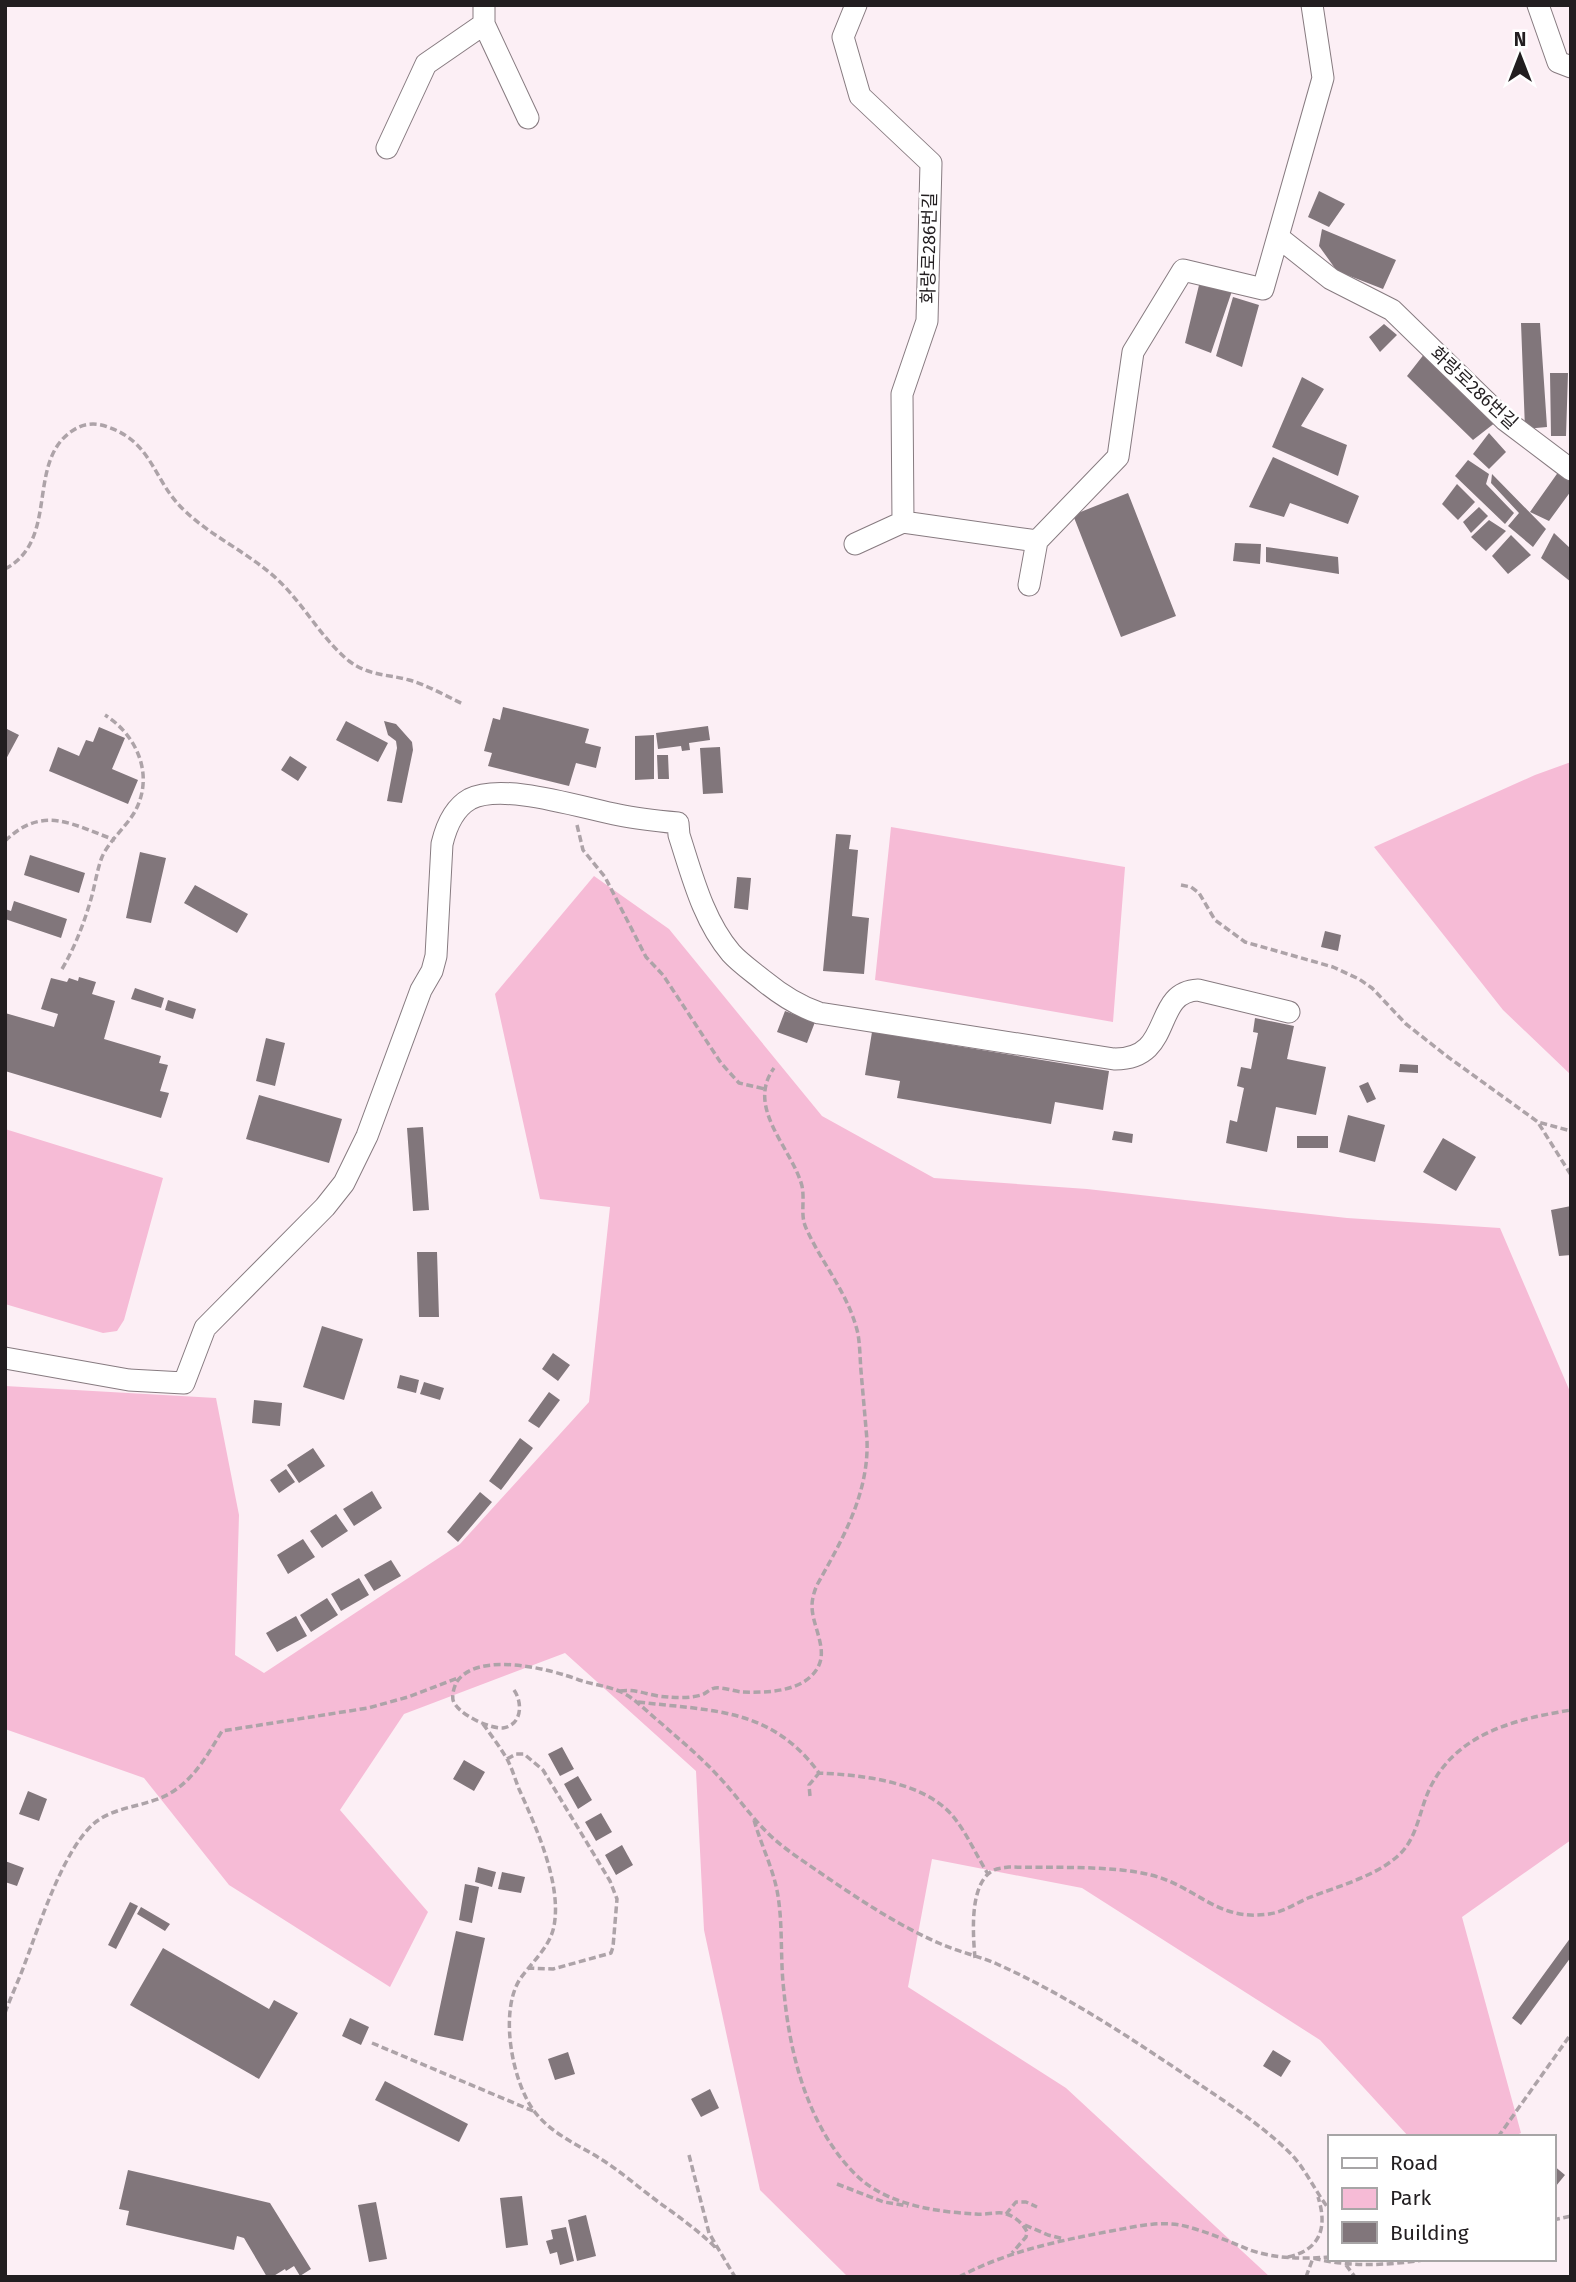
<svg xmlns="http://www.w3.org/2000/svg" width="1576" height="2282" viewBox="0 0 1576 2282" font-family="'Fira Sans','Noto Sans KR',sans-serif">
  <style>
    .green { fill: #f6bbd6 }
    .building { fill: #81767b }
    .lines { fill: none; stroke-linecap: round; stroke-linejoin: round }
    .minor-casing { stroke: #877b80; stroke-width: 23 }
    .path { stroke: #ada3a8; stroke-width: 3.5; stroke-dasharray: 7 3.5; stroke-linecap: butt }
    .minor { stroke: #fff; stroke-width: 21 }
    .labels { text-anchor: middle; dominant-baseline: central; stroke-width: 5; stroke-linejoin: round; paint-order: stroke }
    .street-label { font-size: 18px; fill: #221e20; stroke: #fff }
  </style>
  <rect width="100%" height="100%" fill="#fceff5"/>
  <path class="green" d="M1571,762V1075L1503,1010L1374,847L1535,775Z
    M891,827L1125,867L1113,1022L875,980Z
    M594,876L669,929L822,1116L934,1178L1087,1189L1347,1218L1500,1228L1571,1394V1840L1462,1917L1521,2133L1512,2137H1409L1320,2040L1082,1888L932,1859L908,1987L1066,2088L1270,2277H848L760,2190L704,1930L696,1771L565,1653L404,1714L340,1810L428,1912L390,1987L229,1885L144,1778L5,1729V1386L216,1398L239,1515L235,1655L264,1673L460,1544L589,1402L610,1207L540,1199L495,994Z
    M5,1129L163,1178L124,1320L117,1331L103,1333L5,1304Z"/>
  <path class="building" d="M1319,191L1345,204L1329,227L1308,217Z
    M1322,229L1396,260L1383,289L1337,271L1319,246Z
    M1200,281L1232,291L1211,353L1185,343Z
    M1233,297L1259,305L1242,367L1216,356Z
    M1521,323H1540L1547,427L1525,429Z
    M1384,324L1397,335L1380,352L1369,337Z
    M1425,353L1496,422L1473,440L1407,376Z
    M1550,373H1568L1566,436H1551Z
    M1302,377L1324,389L1301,426L1347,445L1338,476L1272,447Z
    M1489,433L1506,452L1489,469L1473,454Z
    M1273,457L1359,496L1348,524L1290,503L1284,517L1249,507Z
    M1468,460L1489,474L1486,484L1514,513L1505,524L1455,476Z
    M1559,471L1571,479V491L1549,521L1530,512Z
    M1492,474L1546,529L1533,547L1508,526L1519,513L1491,483Z
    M1457,484L1475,502L1458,520L1442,504Z
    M1128,493L1176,616L1121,637L1073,515Z
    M1479,507L1488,516L1471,533L1463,522Z
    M1489,520L1506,531L1486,551L1471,537Z
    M1554,533L1571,549V582L1541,558Z
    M1511,535L1531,555L1508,574L1492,556Z
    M1235,543L1261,544L1260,564L1233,561Z
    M1266,547L1338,557L1339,574L1266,562Z
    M503,707L589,729L585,743L601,747L596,768L576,763L569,786L488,766L492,753L484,751L493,718L500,720Z
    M346,721L388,743L378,762L336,740Z
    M384,721L396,724L412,742L413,750L402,803L387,801L397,748L396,741L388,735Z
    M708,726L710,740L689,743L690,750L682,751L681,746L658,749L656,733Z
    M99,727L125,738L112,769L138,780L128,804L49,771L58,747L79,756L86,740L93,742Z
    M5,728L19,735L5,761Z
    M654,735V779L635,780V736Z
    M720,747L723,793L703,794L700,748Z
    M657,755H668L669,779H658Z
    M290,756L307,767L298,781L281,770Z
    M836,834L851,835L849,849L858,850L852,916L869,918L864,974L823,971Z
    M140,852L166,858L151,923L126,918Z
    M30,855L85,873L79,893L24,875Z
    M737,877L751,878L748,910L734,908Z
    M195,885L248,914L237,933L184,903Z
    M14,901L67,919L61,938L5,919V909L11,911Z
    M1325,931L1341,935L1338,951L1321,947Z
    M79,977L96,982L92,994L115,1001L104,1039L161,1056L159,1063L168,1065L160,1091L169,1093L161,1118L5,1071V1013L54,1027L58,1014L41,1009L51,978L67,982L69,978L78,981Z
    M135,988L164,998L161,1008L131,999Z
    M168,1000L196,1009L193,1019L165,1010Z
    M785,1011L815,1022L807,1043L777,1032Z
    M1255,1018L1294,1026L1287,1059L1326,1067L1316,1115L1276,1107L1267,1152L1226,1143L1230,1120L1237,1122L1244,1088L1237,1086L1241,1067L1251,1069L1258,1033L1253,1032Z
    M872,1032L1109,1071L1103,1110L1055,1102L1051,1124L897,1098L900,1081L865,1075Z
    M266,1038L285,1043L275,1086L256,1081Z
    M1400,1064L1418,1065V1073L1399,1072Z
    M1368,1082L1376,1099L1367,1103L1359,1086Z
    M259,1095L342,1119L329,1163L246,1139Z
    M1348,1115L1385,1125L1375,1162L1339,1152Z
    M423,1127L429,1210L413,1211L407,1128Z
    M1114,1131L1133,1134L1132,1143L1112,1140Z
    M1297,1136H1328V1148H1297Z
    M1443,1138L1476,1157L1456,1191L1423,1172Z
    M1571,1206V1255L1559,1256L1551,1210Z
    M417,1252H437L439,1317H419Z
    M322,1326L363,1339L344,1400L303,1387Z
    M553,1353L570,1365L558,1381L542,1369Z
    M400,1375L419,1380L416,1393L397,1388Z
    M424,1382L444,1388L440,1400L420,1394Z
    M549,1392L560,1400L539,1428L528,1421Z
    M254,1400L282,1403L280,1426L252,1423Z
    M520,1438L533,1448L501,1490L489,1481Z
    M313,1448L325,1466L299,1483L287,1465Z
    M286,1469L295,1482L279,1493L270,1480Z
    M372,1491L382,1508L354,1526L343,1509Z
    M480,1492L492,1502L458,1542L447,1532Z
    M336,1514L348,1531L322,1548L310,1531Z
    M303,1539L315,1557L288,1574L277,1555Z
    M391,1560L401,1576L374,1591L364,1575Z
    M359,1578L369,1595L341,1611L331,1594Z
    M327,1598L338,1615L311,1632L300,1615Z
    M296,1616L307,1636L277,1652L266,1633Z
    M562,1747L574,1769L560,1776L548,1754Z
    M464,1760L485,1772L474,1791L453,1779Z
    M578,1776L592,1800L578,1809L564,1784Z
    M28,1791L47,1799L39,1821L19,1814Z
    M601,1813L612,1832L596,1841L585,1822Z
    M622,1845L633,1865L616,1875L605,1855Z
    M5,1861L24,1868L17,1886L5,1882Z
    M478,1867L496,1872L492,1887L475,1882Z
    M502,1872L525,1877L521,1893L498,1889Z
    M465,1884L479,1887L472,1923L459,1920Z
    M130,1902L138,1906L116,1949L108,1945Z
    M141,1907L170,1924L165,1931L137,1914Z
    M456,1931L485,1938L463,2041L434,2035Z
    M1571,1937V1957L1521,2025L1512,2018Z
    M163,1948L269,2009L274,2000L298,2013L259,2079L130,2005Z
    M350,2018L369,2027L361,2045L342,2036Z
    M1273,2050L1291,2061L1281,2077L1263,2066Z
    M568,2052L575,2074L555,2080L548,2059Z
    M385,2081L468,2124L459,2142L375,2100Z
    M710,2089L719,2108L701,2117L691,2099Z
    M1553,2165L1565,2175L1556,2186L1553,2184Z
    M128,2170L270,2203L311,2269L300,2276L294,2266L286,2271L285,2269L272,2277H267L244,2238L237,2236L234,2250L126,2225L129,2211L119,2209Z
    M522,2196L528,2245L506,2248L500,2198Z
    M376,2202L387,2259L369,2262L358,2205Z
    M586,2215L596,2256L577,2261L568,2220Z
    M566,2227L574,2261L560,2265L557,2252L550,2254L546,2241L553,2239L551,2230Z"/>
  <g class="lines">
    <defs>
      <path id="minor" d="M484,5V24L528,118
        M856,5L843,37L860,96L931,163L927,321L902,394L903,522L1037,541L1118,457L1133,352L1183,270L1263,289L1323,78L1312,5
        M1538,5L1558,62L1571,67
        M387,148L426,64L484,24
        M1278,237L1331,279L1392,310L1505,420L1571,470
        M855,544L903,522
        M1029,585L1037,541
        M5,1358L129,1380L184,1383L205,1328L325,1207L344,1183L367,1136L421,990L432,971L436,956L442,844C446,827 454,808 470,799C503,782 582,808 619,815C638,819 658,821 678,823L679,835C692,875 703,920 731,953C740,963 753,972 764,981C781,995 798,1006 819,1013L1114,1059C1175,1060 1151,992 1198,990L1289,1012"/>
    </defs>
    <use href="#minor" class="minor-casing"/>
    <path class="path" d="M5,569C62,539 23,457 77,428C86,423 98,423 108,427C154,443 153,482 185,511C212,537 251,554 279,581C305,606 321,638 349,661C369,676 387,674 409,680C427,685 446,696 463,704
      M577,825L583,850L605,877L646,957L663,975L721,1063L739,1083L765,1089
      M5,841C43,804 73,825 115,840
      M1181,885L1191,887L1199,893L1215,920L1245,942L1333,967L1359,979L1372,988L1406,1024L1448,1057L1538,1122L1571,1131
      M62,969C75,947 84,923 91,899C95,885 97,870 102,857C109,841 125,828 134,813C155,777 138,736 105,715
      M1539,1124L1571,1175
      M514,1690C523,1703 522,1725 503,1728C490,1729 457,1714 453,1700C452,1694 454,1688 456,1683C476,1650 551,1669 579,1680C597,1686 614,1686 630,1697C641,1705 651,1715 662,1724C681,1741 701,1757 719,1777C738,1797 753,1820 774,1839C789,1852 806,1863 822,1874C860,1900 899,1926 941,1944C959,1952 979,1956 997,1964C1064,1994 1126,2035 1187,2076C1221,2099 1258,2122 1288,2151C1305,2167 1314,2190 1329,2209
      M620,1691C636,1688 652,1697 668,1697C678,1698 691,1698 701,1695C706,1694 709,1689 715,1688C723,1687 733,1691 742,1692C767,1693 807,1692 819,1665C827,1647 812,1625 812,1606C812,1599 814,1592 817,1585C842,1540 869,1494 867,1440C865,1417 863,1394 861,1371C860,1359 860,1346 858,1334C849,1294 822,1264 806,1228C800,1215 805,1201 802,1186C792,1148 745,1108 774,1068
      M638,1702C711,1711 771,1707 819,1773C861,1775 921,1781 951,1814C966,1831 976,1855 988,1874
      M483,1724C491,1735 500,1747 507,1759C512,1768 515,1779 519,1789C536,1827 562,1884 554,1926C550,1947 532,1962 520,1979C499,2012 512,2081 534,2111C553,2136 582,2146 607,2163C629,2178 649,2196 671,2211C687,2223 702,2234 716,2248
      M507,1759L516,1754H524L543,1770L610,1881L617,1899L613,1947L611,1953L553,1969L528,1968
      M810,1796L809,1785L819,1773
      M754,1820C761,1845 774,1870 778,1896C783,1927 780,1960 784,1992C790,2057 809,2129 857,2176C888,2205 936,2212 976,2214C985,2215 994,2212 1003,2213C1013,2215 1023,2223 1027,2232L1026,2237L1012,2253
      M975,1958C973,1935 969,1885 992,1871C997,1868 1003,1868 1009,1867C1051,1868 1111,1865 1151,1875C1196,1886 1217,1922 1269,1914C1283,1912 1295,1904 1308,1898C1338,1886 1386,1874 1406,1847C1419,1829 1421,1804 1432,1784C1460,1732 1517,1719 1571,1710
      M5,2013C11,1996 19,1980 25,1963C40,1924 64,1846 97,1821C114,1809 134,1807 152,1801C187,1791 204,1761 222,1731L368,1708L408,1697L458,1678
      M372,2043L533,2111
      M1498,2137L1571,2034
      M689,2155L709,2233L735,2277
      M837,2184L884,2202L908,2206
      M1006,2214L1016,2202H1026L1037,2207
      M1553,2220L1571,2216
      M1025,2225L1048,2235L1064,2239
      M1288,2257C1320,2250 1328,2228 1318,2197
      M1346,2265L1355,2277
      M959,2277C1008,2251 1058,2241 1111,2231C1134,2227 1157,2221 1180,2225C1204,2230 1227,2241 1250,2250C1276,2259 1303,2259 1329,2257
      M1306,2277L1313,2258C1353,2268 1390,2265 1430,2259"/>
    <use href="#minor" class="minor"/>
  </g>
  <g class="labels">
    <g class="street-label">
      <text transform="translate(929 248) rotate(-89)">화랑로286번길</text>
      <text transform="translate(1474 388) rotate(43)">화랑로286번길</text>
    </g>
  </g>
  <rect width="1576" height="2282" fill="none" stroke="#221e20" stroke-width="14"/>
  <rect x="1328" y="2135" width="228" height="126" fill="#ffffff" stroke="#a7a5a6" stroke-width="2"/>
  <rect x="1342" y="2158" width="35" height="10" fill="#ffffff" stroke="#a7a5a6" stroke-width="2"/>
  <text x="1390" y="2170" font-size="21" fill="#221e20">Road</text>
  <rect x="1342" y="2188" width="35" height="21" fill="#f6bbd6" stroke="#a7a5a6" stroke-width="2"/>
  <text x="1390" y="2205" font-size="21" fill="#221e20">Park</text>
  <rect x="1342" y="2222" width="35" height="21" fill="#81767b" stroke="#a7a5a6" stroke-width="2"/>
  <text x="1390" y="2240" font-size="21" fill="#221e20">Building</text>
  <g transform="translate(1520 56)" stroke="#ffffff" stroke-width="5" paint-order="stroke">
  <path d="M0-5L12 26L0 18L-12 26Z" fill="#221e20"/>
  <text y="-10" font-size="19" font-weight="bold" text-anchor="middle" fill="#221e20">N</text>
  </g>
</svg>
